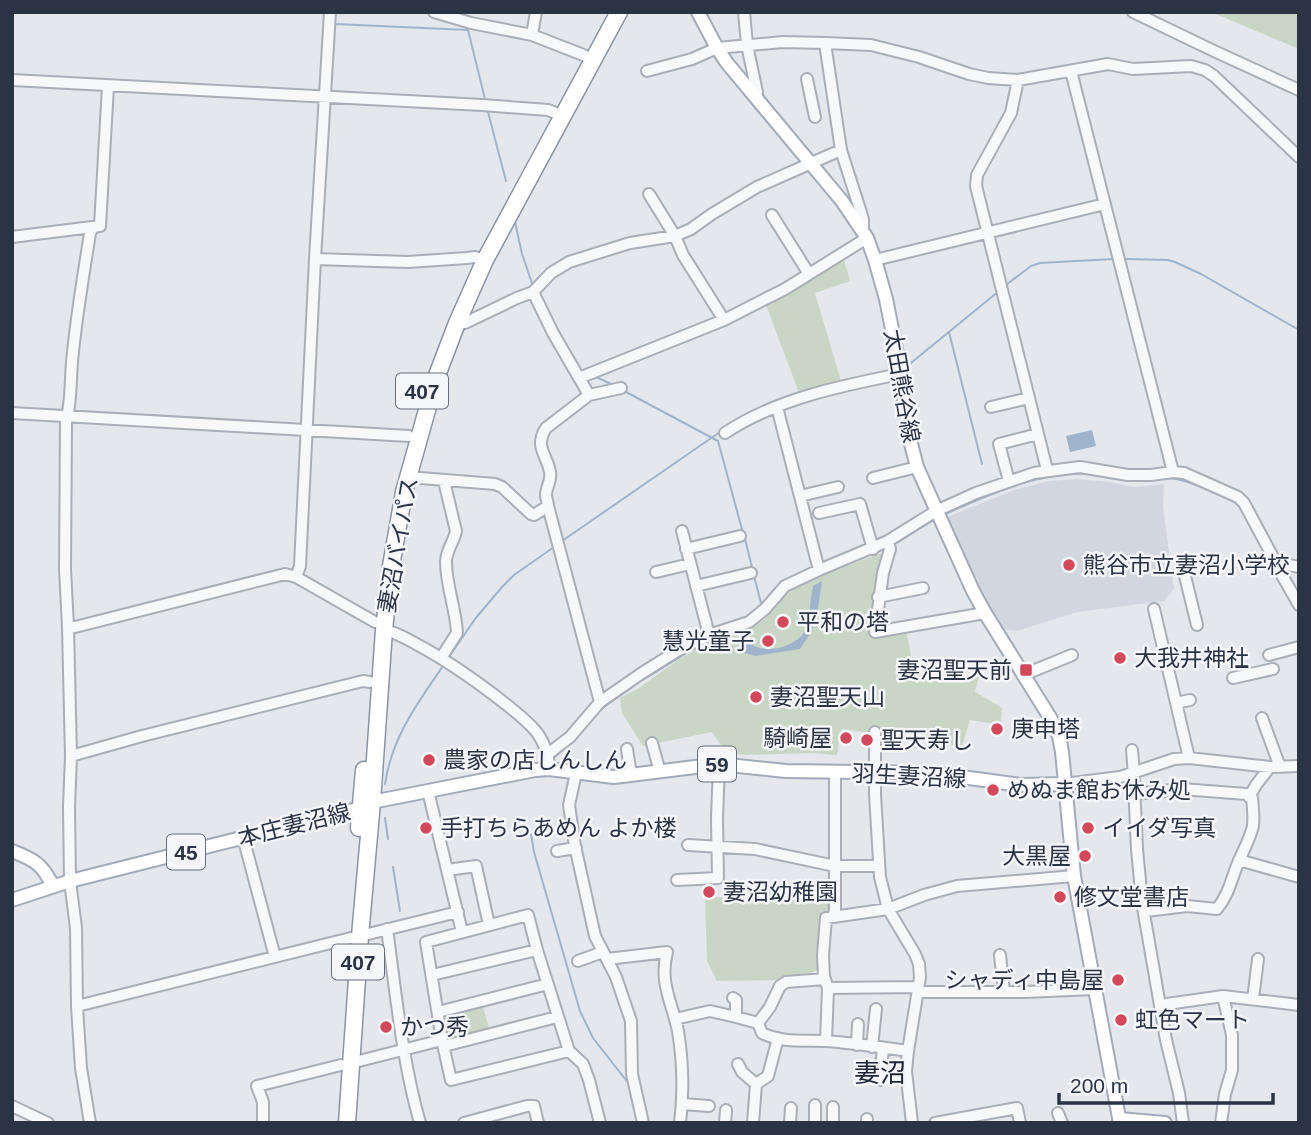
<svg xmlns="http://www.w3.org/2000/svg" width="1311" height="1135" viewBox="0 0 1311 1135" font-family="Helvetica,'Noto Sans JP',sans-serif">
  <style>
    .built { fill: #d2d6de }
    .green { fill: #c9d6c5 }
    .water { fill: #9fb4cc }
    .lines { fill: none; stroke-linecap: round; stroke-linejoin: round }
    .stream { stroke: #9fb4cc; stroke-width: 2 }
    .minor-casing { stroke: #a9aeb7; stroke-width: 14 }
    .major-casing { stroke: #a3abb8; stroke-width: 16 }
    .highway-casing { stroke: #8b94a3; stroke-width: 19 }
    .minor { stroke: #f7f8fa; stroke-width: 10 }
    .major { stroke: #fff; stroke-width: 12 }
    .highway { stroke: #fff; stroke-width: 16 }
    .poi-dot { fill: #d1495b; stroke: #f4f6f9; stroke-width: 2.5 }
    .labels { text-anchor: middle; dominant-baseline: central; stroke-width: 5; stroke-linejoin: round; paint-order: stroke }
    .shield { fill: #f4f6f9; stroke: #676e7b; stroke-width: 2 }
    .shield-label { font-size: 21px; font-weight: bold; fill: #2b3445 }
    .street-label { font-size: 23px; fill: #2b3445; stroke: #f4f6f9 }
    .poi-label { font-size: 23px; fill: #2b3445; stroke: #f4f6f9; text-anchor: start }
    .quarter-label { font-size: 26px; fill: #1d2536; stroke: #f4f6f9 }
  </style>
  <rect width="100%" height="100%" fill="#e4e7ec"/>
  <path class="built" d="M1077,479L1110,482L1134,487L1164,484L1163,507L1174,589L1164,601L1077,612L1017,631L1001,629L983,597L945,518L1014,490L1049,481Z"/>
  <path class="green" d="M1211,12H1299V49Z
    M843,256L850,281L815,293L841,381L799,393L765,302Z
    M878,554H884L874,601L872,633L906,628L914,673L979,677L975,692L1002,708L1001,725L970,720L962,747L843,729L841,731L837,755L812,753L745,755L729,753L725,751L712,732L643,746L622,713L620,698L639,688L678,660L706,644L751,629L765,619L792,588Z
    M762,886L829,893L830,906L825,913L819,970L785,980L717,981L707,961L705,897L760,898Z
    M482,1004L490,1031L446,1042L443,1013Z"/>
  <path class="water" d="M1092,430L1096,446L1070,452L1066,436Z
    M822,581L817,615L811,633L800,649L755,656L741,652L739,647L740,639H744C762,658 800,648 809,624C811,618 810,614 810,608C810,600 812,593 813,586Z"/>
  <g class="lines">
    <path class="stream" d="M335,24L468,30L485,99
      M488,112L506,181
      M515,222L522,254L533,286
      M1125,259L1168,260L1175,262L1201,274L1299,330
      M1006,285L1031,266L1040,263L1113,259
      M949,332L982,464
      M906,367L999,291
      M594,376L611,384
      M626,392L718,441L743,533
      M1166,478C1180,477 1233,497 1241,508
      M943,515C989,495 1047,467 1098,475
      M745,539L752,567
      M562,541L720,432
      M895,544L935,519
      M1260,544L1271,566L1276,567
      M1288,570L1299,573
      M754,576L761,603
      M818,576L871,554
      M719,637L750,627
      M449,657L475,619L502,587L514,575L554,547
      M600,710L636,684L695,648
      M554,758L565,747
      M385,784C392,737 417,704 443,666
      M385,818L388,839
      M531,834L534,852L580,1011L593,1038L629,1084
      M393,867L400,911"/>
    <defs>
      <path id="minor" d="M434,12L471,23L532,35L586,56
        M744,12L747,45L757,92L756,98
        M1133,12L1214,51L1299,90
        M532,35L536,12
        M825,43L841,150L863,219V232
        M647,71L692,59L717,48L783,42L825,43L871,45L919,57L969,74L988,78L1018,80L1108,64L1133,69L1191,66L1205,70L1214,76L1299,157
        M1071,71L1173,472
        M807,79L815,117
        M12,80L482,105L548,110L563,116
        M1018,80L1011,113L977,175L976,186L1047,470
        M649,194L675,236L683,255L724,320
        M772,215L809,274
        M12,237L100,226L108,86
        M315,259L408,262L467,258L475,257L485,260
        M875,260L1105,204
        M533,292L553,333L589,395L546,428C534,447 547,455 550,472C552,480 546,487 546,495C546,499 548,502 548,506L600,702
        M457,323H465L517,298L533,292L551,273L569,262L630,243L675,236L691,229L712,214L757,187L841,150
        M579,378L724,320L785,289L867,238
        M589,395L621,388
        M777,407L819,570
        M991,407L1029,398
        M12,413L409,436
        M725,433C776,399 840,386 900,374
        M408,477L495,484L502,487L531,514L534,515L548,506
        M873,478L917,467
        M1009,481L999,444L1038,434
        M800,496L838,487
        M819,513L860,504L873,549
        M682,531L709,635
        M888,541L890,549L883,573L875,632L985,613
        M686,549L740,536
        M1279,563L1299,567
        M656,572L690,564
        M1185,576L1197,625
        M296,577L300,566L315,259L330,12
        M696,586L751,573
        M878,597L923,588
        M1154,609L1189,758
        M68,627H75L285,574L296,577L375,622
        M384,630C396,632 407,639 418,645C450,662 479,683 507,705C518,714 530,723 538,734C546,746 549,756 549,769
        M1269,655L1299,647
        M441,658L457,633C456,609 446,586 446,562C446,550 454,542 456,531L444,481
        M1023,675L1072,655
        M1233,678L1273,669
        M1176,703L1190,700
        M1262,718L1280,767
        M875,732V795L880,877L888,909L915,954L919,964L920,977L908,1051L906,1071L912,1123
        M652,743L660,772
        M627,749L631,775
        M1132,750L1133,762L1137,849L1142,902L1166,1040L1179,1093L1183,1123
        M548,754L570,737L600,702L642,673L677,651L709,635L749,622L765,609L785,586L819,570L888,541L936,511L976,493L1034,473L1080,467L1128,475H1151L1173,472L1184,473L1238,497L1244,503L1274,559L1279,563V570L1299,605
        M71,756L142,736L363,681L370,682
        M576,773L569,805L575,846L595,936L616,977L631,1021L632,1074L643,1123
        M1064,784L1120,777L1174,759L1189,758L1270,767L1299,766
        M428,791L462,932
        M1135,794L1182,789L1246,794L1252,798C1253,807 1254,817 1253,826C1250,839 1243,851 1238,863C1231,880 1229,894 1217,909L1187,906L1146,911L1143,908
        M1249,797L1256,785L1270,767
        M243,837L275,957
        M688,845L755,849L835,866H879
        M557,851L576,848
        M1239,860L1299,877
        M447,870L476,866L489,925
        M677,880L718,878L717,818L719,764
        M833,917L835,910V773
        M387,929C396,994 402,1060 420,1123
        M360,936L458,912
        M1000,955L1004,992
        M607,959L667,952C659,983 672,1002 678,1031C683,1062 684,1091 680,1123
        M578,961L603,952
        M432,975L537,950
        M828,988L918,987
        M918,992H1025L1094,989
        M733,998L736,1000V1017
        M1253,999L1258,959
        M1160,1005L1223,996L1299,1005
        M77,1006L351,938
        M438,1012L548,984
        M675,1019L710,1011L736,1017L758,1023L762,1033C781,1043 805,1040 826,1041C853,1043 881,1047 908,1051
        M758,1023L770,1007L780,986L786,982L825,979
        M826,1041L828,988L824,977L823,955L826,918L888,909L924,895L957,886L1074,876
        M857,1045L858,1024
        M444,1046L557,1017
        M872,1047L876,1009
        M569,1051L451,1080L442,1040L426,942L528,915L537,950L569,1051L583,1064L589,1080L600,1123
        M351,1063L442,1040
        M738,1064L742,1072L756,1084
        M880,1080L883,1048
        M682,1104L709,1106
        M12,1106L48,1123
        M833,1107V1123
        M1058,1113L1062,1123
        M867,1119V1123
        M90,1123L81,1068L77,1006L76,928L70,881L69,807L71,756L68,627L65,569L66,422C72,401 70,374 73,352C77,312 84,272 90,233L93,228
        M263,1123V1102L257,1086L341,1065
        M464,1123L527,1106H534L538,1123
        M725,1123L726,1110
        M753,1123L756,1084L768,1076L778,1038
        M790,1123L791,1108
        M815,1123V1105
        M935,1123L1017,1108L1020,1123
        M1221,1123L1225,1094L1232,1070V1035L1223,996"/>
      <path id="major" d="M698,12L717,48L727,63L842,201L867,238L875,260L886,299L897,354L909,436L917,467L973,591L985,613L1051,719L1059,736L1062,752L1074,876L1120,1123
        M12,851C35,860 42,864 53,886
        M12,900L70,881L361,808L372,802L535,770L549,769L614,777L719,764L786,771L932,773L1021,785L1064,784
        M1119,1119L1165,1123"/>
      <path id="highway" d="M359,828L364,770
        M347,1123L360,936L372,802L384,630L390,572L404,492L436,378L457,323L485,260L619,12"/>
    </defs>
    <use href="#minor" class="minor-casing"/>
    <use href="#major" class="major-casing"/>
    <use href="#highway" class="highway-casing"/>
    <use href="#minor" class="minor"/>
    <use href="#major" class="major"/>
    <use href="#highway" class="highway"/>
  </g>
  <g class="poi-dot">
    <circle cx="1069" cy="565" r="7"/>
    <circle cx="783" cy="622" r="7"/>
    <circle cx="768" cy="641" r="7"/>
    <circle cx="1120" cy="658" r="7"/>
    <rect x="1019" y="663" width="14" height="14" rx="3.5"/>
    <circle cx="756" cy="697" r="7"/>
    <circle cx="997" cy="729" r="7"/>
    <circle cx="846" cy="738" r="7"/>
    <circle cx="867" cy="740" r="7"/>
    <circle cx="429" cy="760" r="7"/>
    <circle cx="993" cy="790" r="7"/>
    <circle cx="426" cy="828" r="7"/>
    <circle cx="1088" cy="828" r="7"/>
    <circle cx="1085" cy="856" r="7"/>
    <circle cx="709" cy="892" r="7"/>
    <circle cx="1060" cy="897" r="7"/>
    <circle cx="1118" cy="980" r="7"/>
    <circle cx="1121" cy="1020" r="7"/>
    <circle cx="386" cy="1027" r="7"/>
  </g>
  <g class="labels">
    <g class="shield">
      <rect x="396" y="373.5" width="52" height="35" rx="5"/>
      <rect x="698" y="746.5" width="38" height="35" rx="5"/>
      <rect x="167" y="834.5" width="38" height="35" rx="5"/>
      <rect x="332" y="944.5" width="52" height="35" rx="5"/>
    </g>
    <g class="shield-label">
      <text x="422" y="391">407</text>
      <text x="717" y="764">59</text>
      <text x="186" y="852">45</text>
      <text x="358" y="962">407</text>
    </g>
    <g class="street-label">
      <text transform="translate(902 386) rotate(80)">太田熊谷線</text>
      <text transform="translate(398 545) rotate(-80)">妻沼バイパス</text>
      <text transform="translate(909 776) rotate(3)">羽生妻沼線</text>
      <text transform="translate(294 825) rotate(-14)">本庄妻沼線</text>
    </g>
    <g class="poi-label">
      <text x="1083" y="565">熊谷市立妻沼小学校</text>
      <text x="797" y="622">平和の塔</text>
      <text x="754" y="641" text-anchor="end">慧光童子</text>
      <text x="1134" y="658">大我井神社</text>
      <text x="1012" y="670" text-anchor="end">妻沼聖天前</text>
      <text x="770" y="697">妻沼聖天山</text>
      <text x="1011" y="729">庚申塔</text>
      <text x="832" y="738" text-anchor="end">騎崎屋</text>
      <text x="881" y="740">聖天寿し</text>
      <text x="443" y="760">農家の店しんしん</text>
      <text x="1007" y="790">めぬま館お休み処</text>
      <text x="440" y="828">手打ちらあめん よか楼</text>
      <text x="1102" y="828">イイダ写真</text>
      <text x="1071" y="856" text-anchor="end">大黒屋</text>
      <text x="723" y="892">妻沼幼稚園</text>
      <text x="1074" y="897">修文堂書店</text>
      <text x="1104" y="980" text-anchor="end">シャディ中島屋</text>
      <text x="1135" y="1020">虹色マート</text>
      <text x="400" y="1027">かつ秀</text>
    </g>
    <g class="quarter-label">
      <text x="880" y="1073">妻沼</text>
    </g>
  </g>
  <rect width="1311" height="1135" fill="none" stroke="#2b3445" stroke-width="28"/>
  <path d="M1059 1093v10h214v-10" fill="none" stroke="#2b3445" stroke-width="3.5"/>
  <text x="1070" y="1093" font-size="21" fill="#2b3445" stroke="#f4f6f9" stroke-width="5" paint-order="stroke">200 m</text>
</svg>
